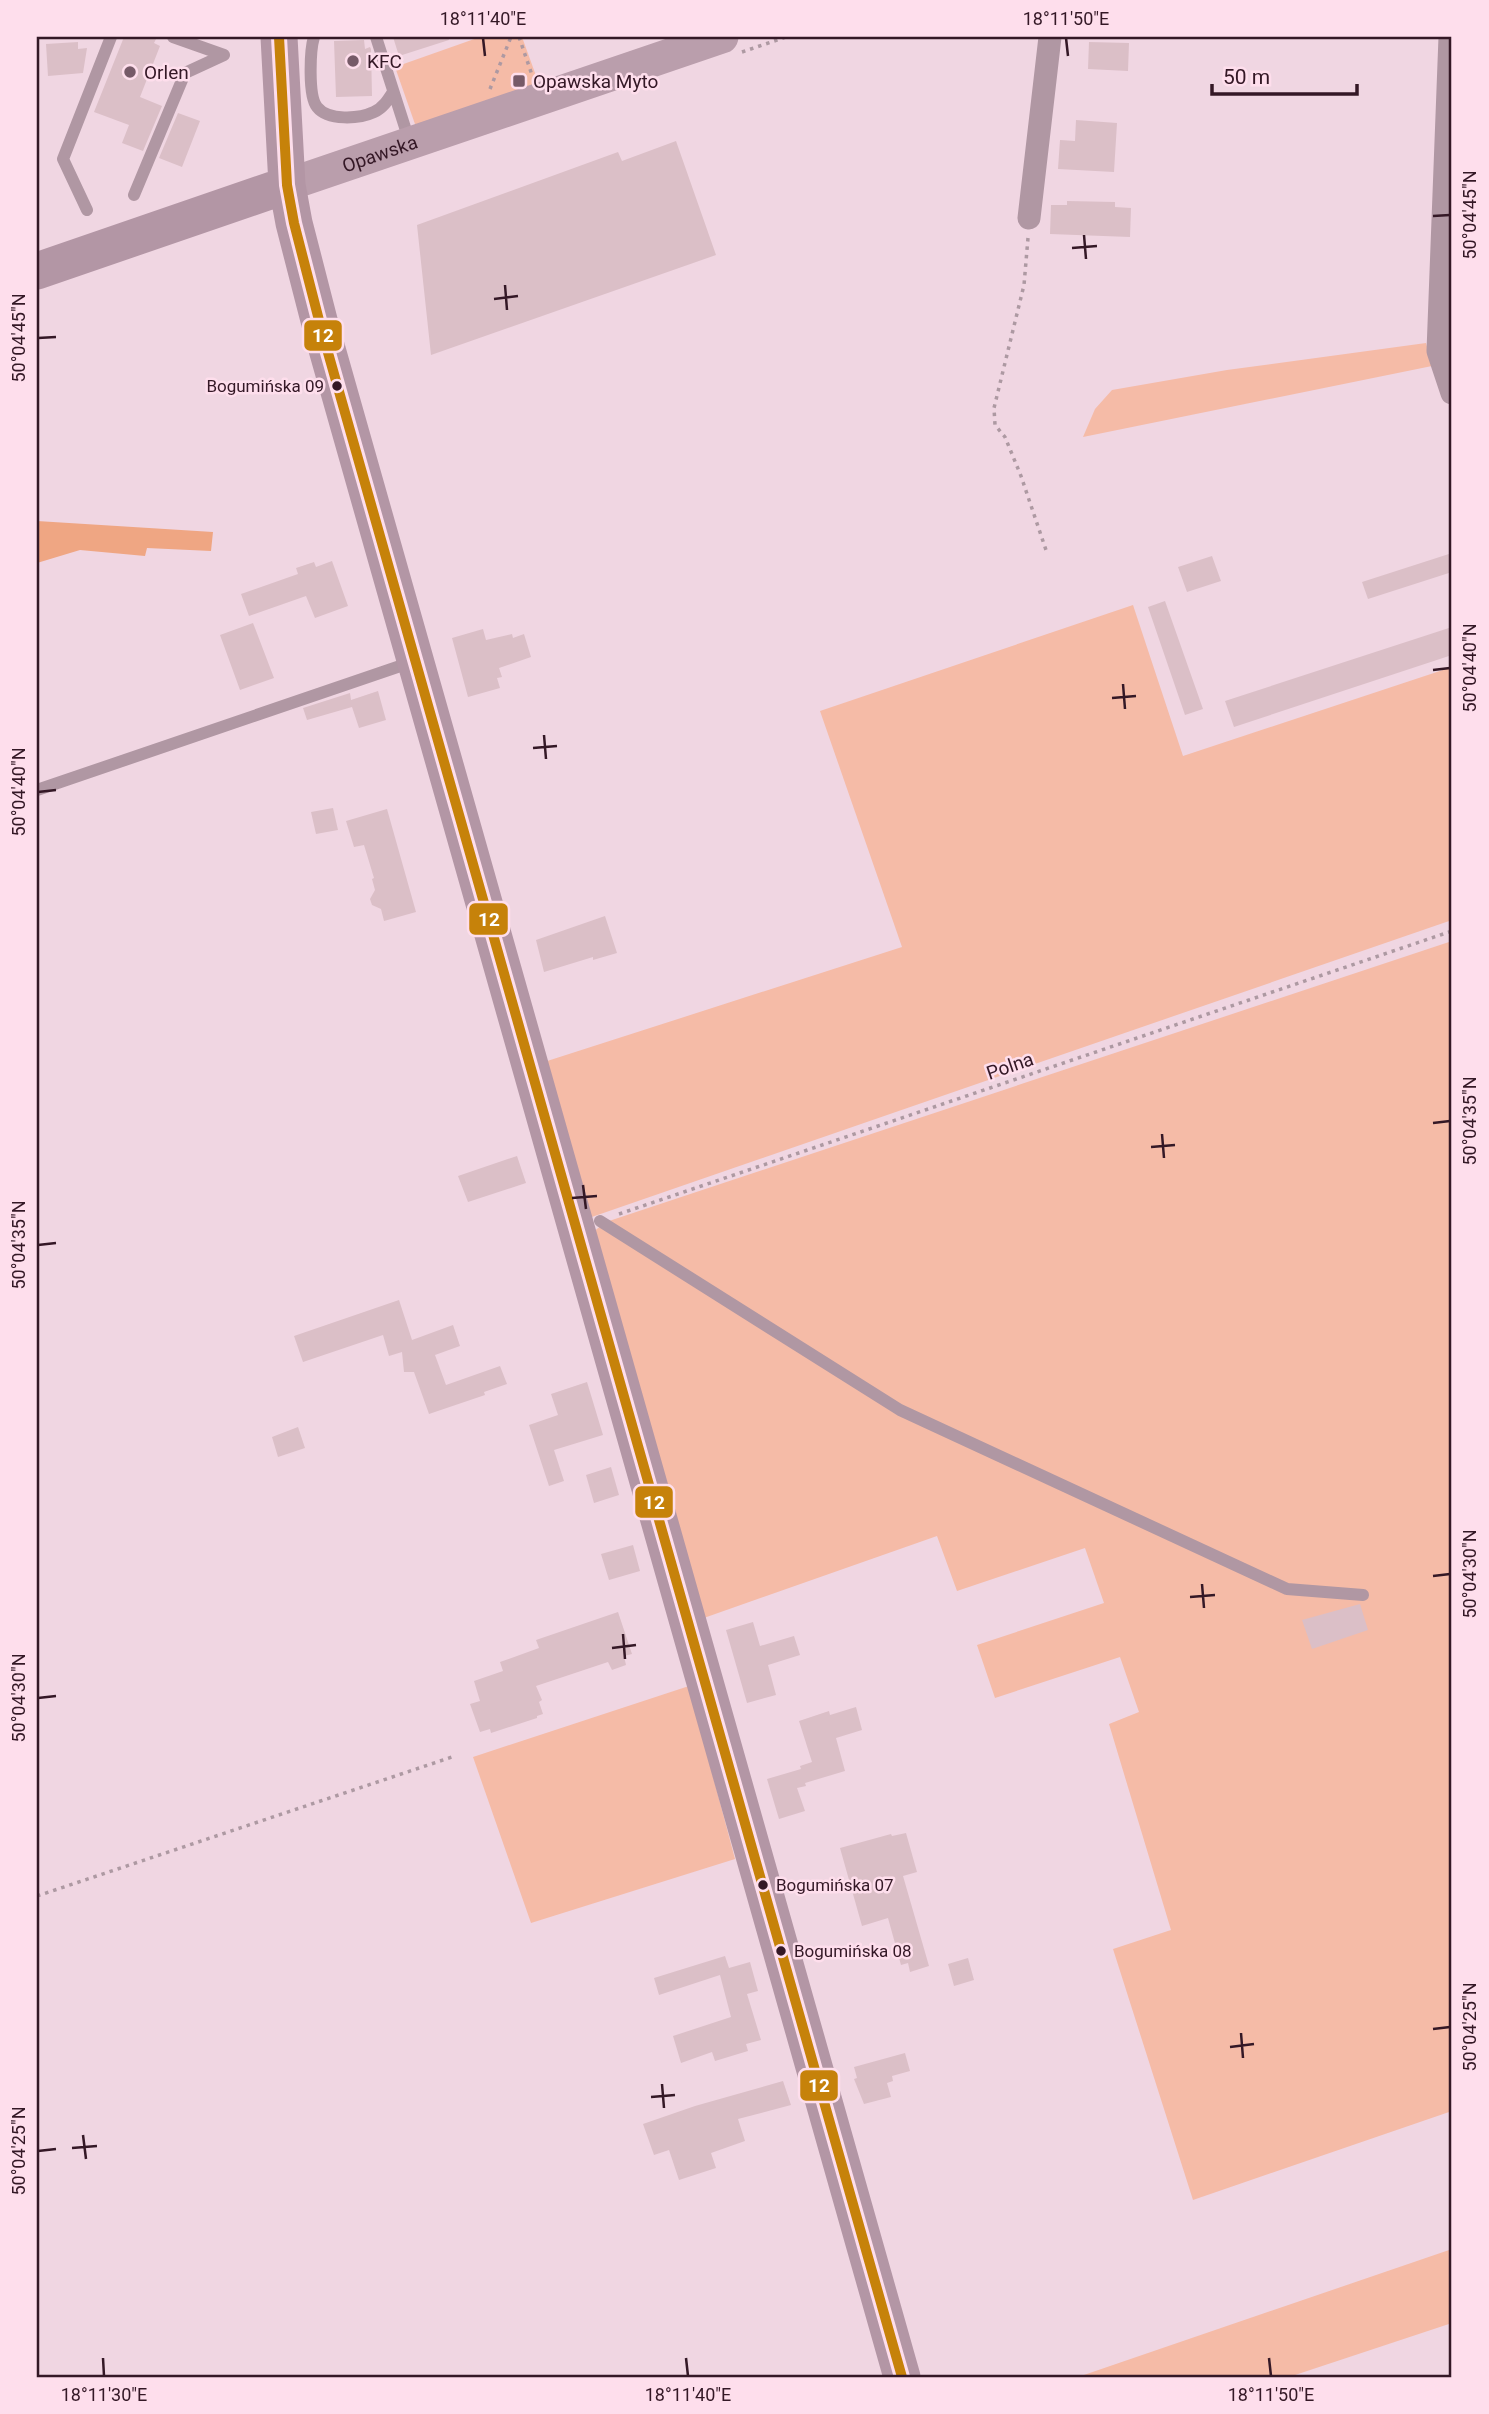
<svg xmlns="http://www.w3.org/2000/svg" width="1489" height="2414" viewBox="0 0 1489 2414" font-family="Roboto,sans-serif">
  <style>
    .green { fill: #f5bba7 }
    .forest { fill: #efa683 }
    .building { fill: #dbbfc7 }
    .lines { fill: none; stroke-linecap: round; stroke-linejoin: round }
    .path { stroke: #ad99a2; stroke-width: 3.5; stroke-dasharray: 3.5 5; stroke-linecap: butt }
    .service { stroke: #b097a3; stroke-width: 12 }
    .minor { stroke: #b097a3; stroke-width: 23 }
    .secondary { stroke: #ba9eac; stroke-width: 33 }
    .primary { stroke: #b396a5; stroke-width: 37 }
    .bus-1-casing { stroke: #fedeec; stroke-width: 16 }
    .bus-1 { stroke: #c6820a; stroke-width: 10 }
    .ticks { fill: none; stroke: #341826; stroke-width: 2.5 }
    .poi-dot { fill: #765a68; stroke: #fedeec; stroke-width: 2.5 }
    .bus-dot { fill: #341826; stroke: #fedeec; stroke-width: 2.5 }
    .labels { text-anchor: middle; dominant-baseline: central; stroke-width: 5; stroke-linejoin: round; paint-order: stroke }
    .bus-label { font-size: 17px; fill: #341826; stroke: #fedeec; text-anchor: start }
    .poi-label { font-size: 19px; fill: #341826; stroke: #fedeec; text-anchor: start }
    .street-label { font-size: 19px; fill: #341826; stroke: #fedeec }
    .line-badge { stroke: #fedeec; stroke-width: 2.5 }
    .badge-label { font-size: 19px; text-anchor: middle; font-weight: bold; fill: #fff }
    .neatline { fill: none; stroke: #341826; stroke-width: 2.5 }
    .ticks-label { font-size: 18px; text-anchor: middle; fill: #341826 }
  </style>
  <rect width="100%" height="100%" fill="#f0d6e2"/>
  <path class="green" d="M480,37H522L539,84L416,127L395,67Z
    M1426,343L1432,366L1083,437L1095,409L1112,390L1227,370Z
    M1133,605L1183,756L1452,667V920L586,1219L541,1063L902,947L820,711Z
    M1452,941V2111L1193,2200L1113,1949L1171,1930L1109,1724L1139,1712L1120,1657L995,1698L977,1645L1104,1603L1085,1548L957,1591L937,1536L701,1619L593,1232L606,1222Z
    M689,1686L735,1859L531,1923L473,1757Z
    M1452,2249V2323L1289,2377H1078Z"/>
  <path class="forest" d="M37,521L213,532L211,551L147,548L145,556L80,550L37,563Z"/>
  <path class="building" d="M124,37H157L154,43L160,46L140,97L162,106L143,151L122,143L129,125L94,112Z
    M393,37H448L449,40L399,56Z
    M364,40L365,49L370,47L371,49L372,96L336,97L334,41Z
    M78,42V49L87,48L83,73L48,76L46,44Z
    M1089,42L1129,43L1128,71L1088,69Z
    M178,113L200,121L182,167L159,158Z
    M1076,120L1117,123L1114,172L1058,169L1060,140L1075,141Z
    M676,141L716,255L431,355L417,225L618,152L622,161Z
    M1067,201L1115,202V207L1131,208L1130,237L1050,234L1051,205H1067Z
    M1452,553V572L1368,599L1362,582Z
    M1212,556L1221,581L1187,592L1178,567Z
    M332,561L348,606L315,618L306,596L249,616L241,594L298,574L296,568L314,562L316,567Z
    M1165,601L1203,709L1185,715L1148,607Z
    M253,623L274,678L240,690L220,635Z
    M1452,627V655L1234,727L1225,701Z
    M483,629L486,640L512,634L513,638L524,634L531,657L499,668L502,677L497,678L500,688L468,697L452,638Z
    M378,691L386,720L359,728L352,707L307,720L303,708L350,693L351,700Z
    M333,808L338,830L316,834L311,812Z
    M387,809L416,912L384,921L381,909L372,905L370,899L375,890L372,879L374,878L364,845L354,847L346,821Z
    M605,916L617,953L593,960V957L544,972L536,940Z
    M517,1156L526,1183L468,1202L458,1176Z
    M399,1300L412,1340L453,1325L460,1346L435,1355L446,1385L500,1366L507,1384L484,1392L485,1395L429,1414L414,1372H404L402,1352L389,1356L383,1335L303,1362L294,1336Z
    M587,1382L603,1435L554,1450L564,1481L549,1486L529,1425L558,1415L551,1394Z
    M298,1427L305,1448L278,1457L272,1437Z
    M611,1467L619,1495L594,1503L586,1475Z
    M633,1545L640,1571L609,1580L601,1554Z
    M1360,1604L1368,1630L1312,1649L1302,1620Z
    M618,1612L632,1654L624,1656L626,1665L612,1670L608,1662L536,1686L542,1700L539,1702L543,1714L537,1716V1718L491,1733L490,1729L480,1732L470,1704L480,1701L474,1681L503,1671L500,1662L539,1648L536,1640Z
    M753,1622L760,1646L794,1636L800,1655L768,1665L776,1695L747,1703L726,1630Z
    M856,1707L862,1730L836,1738L845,1771L805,1783L806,1786L797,1788L805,1811L779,1819L767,1779L801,1769L800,1766L812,1762L799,1721L829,1711L830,1715Z
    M906,1833L917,1872L903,1876L929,1966L910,1972L908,1963L901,1965L888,1918L862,1926L840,1848L891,1834L892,1836Z
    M725,1956L729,1968L750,1962L758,1991L747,1994L761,2040L746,2044L748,2051L715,2061L712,2052L681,2063L673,2036L731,2017L720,1975L659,1995L654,1978Z
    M968,1958L974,1980L954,1986L948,1964Z
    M905,2053L910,2071L892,2076L893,2081L887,2083L891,2097L864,2104L854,2079L857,2078L854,2067Z
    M783,2081L791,2105L738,2119L745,2141L711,2153L716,2168L679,2180L669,2150L654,2155L643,2124L695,2106Z"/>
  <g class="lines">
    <path class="path" d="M519,37L532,75
      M742,52L786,37
      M490,89L511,37
      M1028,238L1024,285L994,408L995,425L1005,437L1021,476L1046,550
      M619,1214L1452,931
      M37,1896L452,1757"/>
    <path class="service" d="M173,37L224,55
      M314,37C310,50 308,96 317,107C328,121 359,119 374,112C383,108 388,100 393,92
      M376,37L410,143
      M134,195L185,73L224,55
      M87,210L63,159L111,37
      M37,790L412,662
      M600,1221L900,1410L1287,1589L1363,1595"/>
    <path class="minor" d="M1450,37L1438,351L1452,393
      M1029,218L1050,37"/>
    <path class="secondary" id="s1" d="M287,185L722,37"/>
    <path class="primary" d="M279,37L287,185L294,223L321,328L902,2377
      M37,271L287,185"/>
    <defs>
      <path id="bus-1" d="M279,37L287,185L294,223L321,328L902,2377"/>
    </defs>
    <use href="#bus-1" class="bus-1-casing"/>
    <use href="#bus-1" class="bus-1"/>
  </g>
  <path class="ticks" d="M483,38L485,56M1066,38L1068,56M1433,216L1450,215M1084,235L1086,259M1072,248L1097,246M505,285L507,310M494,299L518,296M38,338L56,337M1433,670L1450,668M1123,684L1125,709M1112,698L1136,696M544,735L546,759M533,748L557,746M38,792L56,790M1433,1123L1450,1121M1162,1134L1164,1158M1151,1147L1175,1145M583,1185L586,1209M572,1198L597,1196M38,1245L56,1243M1433,1576L1450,1574M1202,1584L1204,1608M1190,1597L1215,1595M623,1634L625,1659M612,1648L636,1645M38,1698L56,1696M1433,2029L1450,2027M1241,2033L1243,2058M1230,2047L1254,2044M662,2084L664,2108M651,2097L675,2095M83,2135L86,2159M72,2148L97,2146M38,2151L56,2149M103,2358L104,2376M686,2358L688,2376M1269,2358L1271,2376"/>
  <g class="poi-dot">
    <circle cx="353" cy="61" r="7"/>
    <circle cx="130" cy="72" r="7"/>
    <rect x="512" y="74" width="14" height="14" rx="3.5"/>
  </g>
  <g class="bus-dot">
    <circle cx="337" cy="386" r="6"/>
    <circle cx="763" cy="1885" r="6"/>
    <circle cx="781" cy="1951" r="6"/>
  </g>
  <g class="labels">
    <g class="bus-label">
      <text x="324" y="386" text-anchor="end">Bogumińska 09</text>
      <text x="776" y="1885">Bogumińska 07</text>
      <text x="794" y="1951">Bogumińska 08</text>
    </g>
    <g class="poi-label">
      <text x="367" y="61">KFC</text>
      <text x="144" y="72">Orlen</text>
      <text x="533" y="81">Opawska Myto</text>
    </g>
    <g class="street-label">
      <text stroke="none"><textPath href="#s1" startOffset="98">Opawska</textPath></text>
      <text transform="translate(1010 1066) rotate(-19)">Polna</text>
    </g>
  </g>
  <g class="line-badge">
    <rect x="303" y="319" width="40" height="33" rx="7" fill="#c6820a"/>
    <rect x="468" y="902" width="41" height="34" rx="7" fill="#c6820a"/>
    <rect x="634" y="1485" width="40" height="34" rx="7" fill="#c6820a"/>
    <rect x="799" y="2069" width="40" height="33" rx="7" fill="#c6820a"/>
  </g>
  <g class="badge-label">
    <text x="323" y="342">12</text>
    <text x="489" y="926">12</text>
    <text x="654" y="1509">12</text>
    <text x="819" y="2092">12</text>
  </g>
  <rect width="1489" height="2414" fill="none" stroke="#fedeec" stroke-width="77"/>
  <path d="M1212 84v10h145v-10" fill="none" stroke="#341826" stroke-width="3.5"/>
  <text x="1223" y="84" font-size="21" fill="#341826" stroke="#fedeec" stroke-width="5" paint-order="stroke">50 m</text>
  <rect x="38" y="38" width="1412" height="2338" class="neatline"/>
  <g class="ticks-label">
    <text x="483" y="25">18°11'40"E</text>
    <text x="1066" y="25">18°11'50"E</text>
    <text transform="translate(1470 215) rotate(-90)" y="6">50°04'45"N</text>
    <text transform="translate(19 338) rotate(-90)" y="6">50°04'45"N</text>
    <text transform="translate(1470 668) rotate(-90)" y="6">50°04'40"N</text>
    <text transform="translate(19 792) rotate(-90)" y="6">50°04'40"N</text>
    <text transform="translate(1470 1121) rotate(-90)" y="6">50°04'35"N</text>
    <text transform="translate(19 1245) rotate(-90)" y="6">50°04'35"N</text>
    <text transform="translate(1470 1574) rotate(-90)" y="6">50°04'30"N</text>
    <text transform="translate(19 1698) rotate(-90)" y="6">50°04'30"N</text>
    <text transform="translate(1470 2027) rotate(-90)" y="6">50°04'25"N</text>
    <text transform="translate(19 2151) rotate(-90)" y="6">50°04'25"N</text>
    <text x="104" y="2401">18°11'30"E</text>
    <text x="688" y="2401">18°11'40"E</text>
    <text x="1271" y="2401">18°11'50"E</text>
  </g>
</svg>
